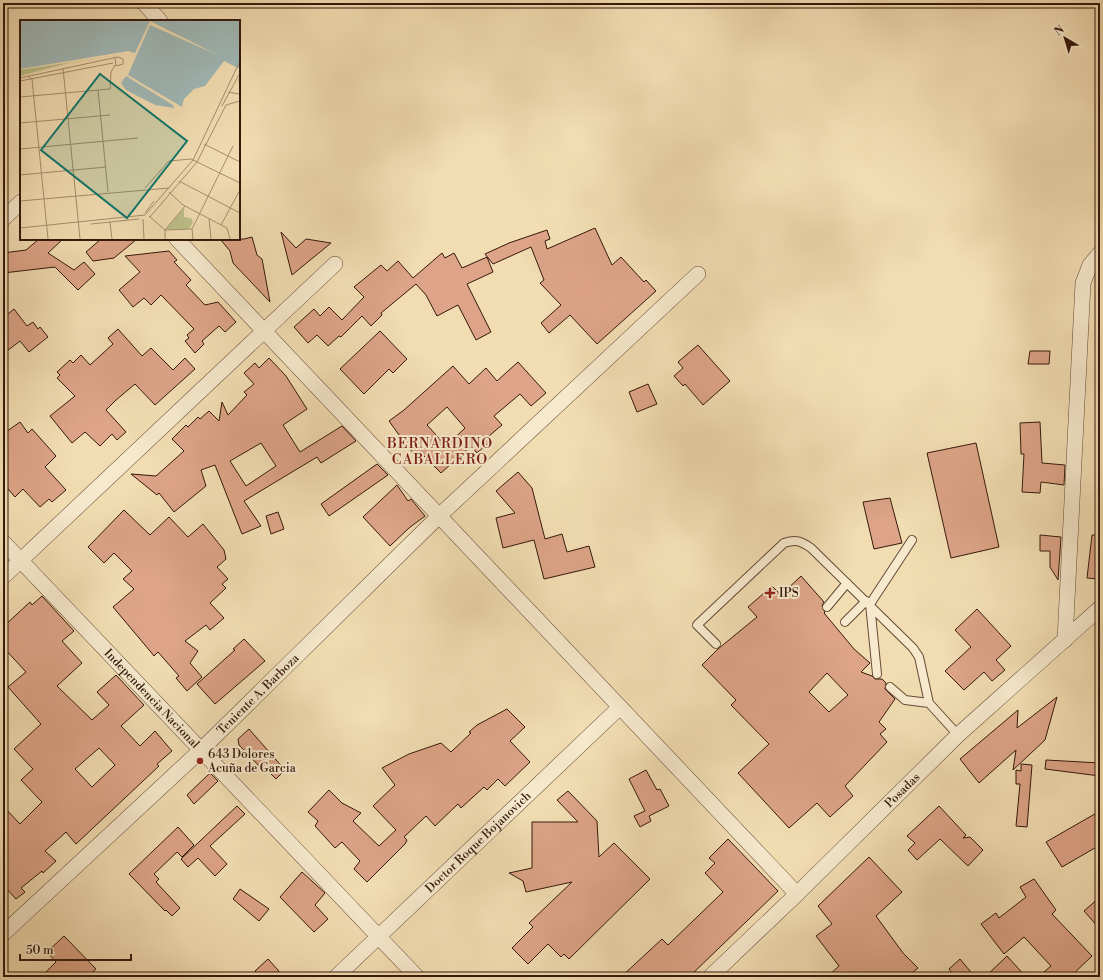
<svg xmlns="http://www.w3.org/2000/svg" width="1103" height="980" viewBox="0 0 1103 980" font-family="'Libre Bodoni',serif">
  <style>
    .building { fill: #dda487; stroke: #35180b; fill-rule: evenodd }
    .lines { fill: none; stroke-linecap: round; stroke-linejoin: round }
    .lane-casing { stroke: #644935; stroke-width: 10 }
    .street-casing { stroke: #644935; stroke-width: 16 }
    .lane { stroke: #f7e9cd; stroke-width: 8 }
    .street { stroke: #f7e9cd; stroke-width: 15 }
    .poi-dot { fill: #8f2418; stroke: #f7e9cd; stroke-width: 1.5 }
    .labels { text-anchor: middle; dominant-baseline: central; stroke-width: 4; stroke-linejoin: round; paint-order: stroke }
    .poi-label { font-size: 12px; fill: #35180b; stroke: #f7e9cd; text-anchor: start }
    .street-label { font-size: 12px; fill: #35180b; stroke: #f7e9cd }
    .quarter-label { font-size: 14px; letter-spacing: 1px; fill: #7a1f14; stroke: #f7e9cd }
    .inset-road { fill: none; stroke: #a68e6f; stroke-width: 1 }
    .view { fill: #0f766e; fill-opacity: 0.15; stroke: #0f766e; stroke-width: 2 }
    .inset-edge { fill: none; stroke: #35180b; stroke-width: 2 }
  </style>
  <rect width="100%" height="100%" fill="#f2ddb2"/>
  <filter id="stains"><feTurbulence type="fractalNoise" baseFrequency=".005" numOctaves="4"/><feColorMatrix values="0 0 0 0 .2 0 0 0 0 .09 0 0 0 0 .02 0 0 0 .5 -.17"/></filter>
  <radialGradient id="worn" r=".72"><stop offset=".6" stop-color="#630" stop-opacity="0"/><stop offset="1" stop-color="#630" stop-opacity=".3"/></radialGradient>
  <path class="building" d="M595,228L612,265L621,257L644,282L646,280L656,291L597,344L570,315L549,333L541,323L561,305L540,283L544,280L531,247L493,264L485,254L509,243L547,230L550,239L545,241L547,249Z
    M281,232L296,248L306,239L331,243L292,275Z
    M252,237L257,255L262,259L270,302L233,263L230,251L220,239H244Z
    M39,239H63L48,253L74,270L84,262L95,274L78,290L55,267L3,273V253L26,250Z
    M101,239H137L114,258L93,261L86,252Z
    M169,251L177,260L174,262L191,280L186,285L205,305L218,302L236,322L225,332L219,326L202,341L204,344L195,353L185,341L189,338L187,335L194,329L161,295L151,305L144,298L133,307L119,290L140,272L125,256Z
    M442,253L445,258L454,253L462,268L487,257L493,272L467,284L491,332L476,340L458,305L437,316L426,295L416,284L381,313L382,315L371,326L362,316L341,337L339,336L328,346L317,335L308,343L294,327L314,309L320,316L329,307L342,320L364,297L354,287L381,265L387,271L398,261L413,278Z
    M14,309L27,326L33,322L38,329L40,327L48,337L29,352L20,341L3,354V318Z
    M118,329L142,356L151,348L173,370L185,358L195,369L155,405L135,384L116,400L106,410L126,432L117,440L112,434L100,446L85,432L72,443L50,416L75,396L57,378L60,375L57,372L70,360L73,363L81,355L90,365L113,344L108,338Z
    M380,331L407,359L393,373L389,369L364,394L340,369Z
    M698,345L730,381L703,405L685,384L683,386L674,376L683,368L678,362Z
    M1030,351H1050L1049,364H1028Z
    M269,358L286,376L307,409L283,425L300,452L342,426L356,441L321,463L317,457L244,501L261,526L242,534L215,465L201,470L206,486L174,512L159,493L157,495L131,474L156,476L184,451L172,439L186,425L188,427L198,417L200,419L209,411L219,421L222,402L228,415L247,395L244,392L254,384L244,373L255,363L259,368ZM261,443L276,466L246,486L230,461Z
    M518,362L546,393L531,406L520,394L494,416L502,425L489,436L492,440L477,453L471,446L441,473L423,455L419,459L407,446L389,421L404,410L453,366L469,384L486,368L497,381ZM447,407L465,428L446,446L427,425Z
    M648,384L657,404L637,412L629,392Z
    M20,422L28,433L32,429L56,456L45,467L66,490L52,502L49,499L40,507L23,489L15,497L3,483V434Z
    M1040,422L1042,463L1065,465L1064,485L1041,482L1040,493L1022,492L1024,454H1021L1020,423Z
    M976,443L999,547L951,558L927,453Z
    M377,464L388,475L329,516L321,504Z
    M518,472L532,488L545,539L562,534L567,552L589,546L595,567L544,579L534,540L503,548L496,518L515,513L496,491Z
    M397,485L408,501L411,499L425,516L409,528L390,546L363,517Z
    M890,498L902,543L874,549L863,502Z
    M124,510L150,535L169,517L188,537L203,524L224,550L226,559L217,567L228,579L222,584L226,588L210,603L224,618L210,630L206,625L185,641L198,651L190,663L202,677L187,691L176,678L179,676L158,652L154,656L150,651L113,607L134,589L123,579L132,571L114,553L104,563L88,547Z
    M278,512L284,529L271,534L266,516Z
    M1040,535L1061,537L1058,580L1050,567V551H1040Z
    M1092,535H1100V579L1087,578Z
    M801,576L824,602L822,606L825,612L824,613L854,649L870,663L861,672L872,676L875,679H882L886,683L885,689L895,699L879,722L886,729L880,734L887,742L845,786L853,796L830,817L817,803L789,828L738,773L769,744L731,705L736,700L702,665L718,649L757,617L748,607L772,586L781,595ZM827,673L848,695L829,712L809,692Z
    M42,596L74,631L62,641L82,663L57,686L92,720L109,705L97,692L116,675L144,705L121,726L140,746L155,731L172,751L157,764L159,766L76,844L66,832L45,851L56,861L43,873L42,871L21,888L25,892L16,899L3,885V806L20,824L42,802L21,780L33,769L14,749L41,724L8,687L26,672L3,647V627L30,602L32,605ZM99,748L115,765L92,787L75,769Z
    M977,609L1011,646L996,660L1005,670L992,681L984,672L964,690L945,671L971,647L955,630Z
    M244,639L265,661L215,704L197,684L235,650L233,649Z
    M1057,697L1045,740L1013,770L1016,750L979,783L960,759L1018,710L1017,728Z
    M507,709L525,727L510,741L530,762L505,786L498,779L487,790L484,787L461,808L458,804L435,826L426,816L404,837L407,840L405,844L367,882L354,869L360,861L342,842L335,848L315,826L318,821L308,812L329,790L342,803L361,813L353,821L379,846L396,830L373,806L395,785L382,768L409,754L441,743L451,752L471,733L469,732L477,725Z
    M249,729L285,770L276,779L263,766L261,768L239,745L238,739Z
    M1046,760L1100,763V776L1045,769Z
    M1021,764L1032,765L1027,827L1016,826L1020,784H1016V770L1021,771Z
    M646,770L657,790L660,789L669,806L649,816L651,821L640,827L634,816L645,811L629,779Z
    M210,773L218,781L194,804L187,795Z
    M568,791L597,821L599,857L614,843L650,879L569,959L564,954L561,957L548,944L528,964L512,948L533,927L529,923L572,882L526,892L523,881L509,873L532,868V822H578L557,800Z
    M237,806L245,814L210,846L227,864L215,876L198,858L188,867L181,859Z
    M939,806L966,835L963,838L970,837L983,850L968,866L940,839L917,860L908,850L915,843L907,836Z
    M1100,811V845L1062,867L1046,842Z
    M178,827L194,845L182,857L177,852L154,874L159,879L156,882L180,908L172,916L166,910L165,911L129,874Z
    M728,839L778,891L689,977H621L662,939L668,945L723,892L705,873L715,863L709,858Z
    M869,857L902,892L876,916L903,953L918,968L907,977H827L839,966L816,936L832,924L818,906Z
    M302,872L325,893L315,905L328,919L314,932L280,897Z
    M1034,879L1056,910L1052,914L1092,956L1070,977H1038L1051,966L1024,937L1004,954L981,924L996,913L999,918L1026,897L1020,887Z
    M240,889L269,909L259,921L233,899Z
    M1100,897V929L1084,911Z
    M64,936L96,969L87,977H41L56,962L47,952Z
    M1007,956L1026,977H985Z
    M268,959L278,970L282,977H260L255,971Z
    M960,959L975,977H955L949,969Z"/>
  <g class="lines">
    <defs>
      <path id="lane" d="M827,607L847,583
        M845,622L866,601
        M716,644L697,625L784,543C796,539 801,541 811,548L913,648L919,657L929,703L958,735
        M877,674L870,604L912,540
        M890,687L905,700L929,703"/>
      <g id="street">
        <path d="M144,3L160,21"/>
        <path d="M3,219L21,202"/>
        <path d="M177,239L797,894"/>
        <path id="s1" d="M3,542L417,977"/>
        <path d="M3,577L335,264"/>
        <path d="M1065,640L1083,283L1090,265L1100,253"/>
        <path id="s2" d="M3,934L201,750L439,516L698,274"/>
        <path id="s3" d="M336,977L620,707"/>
        <path id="s4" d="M710,977L797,894L958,735L1100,608"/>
      </g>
    </defs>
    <use href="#lane" class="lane-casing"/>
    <use href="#street" class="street-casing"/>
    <use href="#lane" class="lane"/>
    <use href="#street" class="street"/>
  </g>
  <g class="poi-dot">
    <path d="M768 587h4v4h4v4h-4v4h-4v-4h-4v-4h4z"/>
    <circle cx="200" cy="761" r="4"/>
  </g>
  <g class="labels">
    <g class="poi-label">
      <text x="779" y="593">IPS</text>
      <text x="208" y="754">643 Dolores<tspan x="208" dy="14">Acuña de Garcia</tspan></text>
    </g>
    <g class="street-label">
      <text stroke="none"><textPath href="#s2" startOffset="350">Teniente A. Barboza</textPath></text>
      <text stroke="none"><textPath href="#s1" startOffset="216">Independencia Nacional</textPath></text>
      <text stroke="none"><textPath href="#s4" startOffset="268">Posadas</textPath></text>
      <text stroke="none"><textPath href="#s3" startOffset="196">Doctor Roque Bojanovich</textPath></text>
    </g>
    <g class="quarter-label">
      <text x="440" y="444">BERNARDINO<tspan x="440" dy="16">CABALLERO</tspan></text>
    </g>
  </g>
  <g transform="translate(20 20)">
    <rect width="220" height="220" fill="#f2ddb2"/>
    <path d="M106,34L48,43L0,56V50ZM164,188V197L171,198L173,202L169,209H146Z" fill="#bdc08a"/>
    <path d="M0,1H220V49L204,41L185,66L174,69L164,79L162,87L108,55L130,5L200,36L130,1L115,33L108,31L0,49ZM106,56L153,85L154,88L135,85L106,70L101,63Z" fill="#a0b9b8"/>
    <path class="inset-road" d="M43,48L60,219M7,56L12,59L28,219M0,58L98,37L103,39V44L96,46L95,38M219,59L220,73M0,61L93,43M78,70L88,172M208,72L220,74M0,77L90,69L91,52L95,45M202,86L220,53M0,103L90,95M184,124L220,142M0,129L118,118M0,155L86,147M159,161L220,193M125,168L149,141L171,139L220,163M149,172L163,185L207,208L210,219M0,181L149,168M125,193L134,181M129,196L145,210L172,209M130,197L177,142L206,85L220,81M123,199L124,219M189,199L191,219M90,202L92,219M71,204L119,199M201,205L220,170M0,208L125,195L173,140L220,41M145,219V210L165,186M173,219L172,209L213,126"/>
    <path class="view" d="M80,54L167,121L107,198L21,130Z"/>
    <rect width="220" height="220" class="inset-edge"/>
  </g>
  <rect width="1103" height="980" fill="none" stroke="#f2ddb2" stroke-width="16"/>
  <rect x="4" y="4" width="1095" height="972" fill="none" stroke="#35180b" stroke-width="2"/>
  <rect x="8" y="8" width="1087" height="964" fill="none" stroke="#35180b"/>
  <g transform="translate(1065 38) rotate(322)" stroke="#f7e9cd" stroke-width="3" paint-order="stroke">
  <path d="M0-3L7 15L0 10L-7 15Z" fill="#35180b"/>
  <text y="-6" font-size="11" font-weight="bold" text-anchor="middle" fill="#35180b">N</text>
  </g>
  <path d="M20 954v6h111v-6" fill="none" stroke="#35180b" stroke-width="2"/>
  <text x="26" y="954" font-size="12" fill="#35180b" stroke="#f7e9cd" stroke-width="3" paint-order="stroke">50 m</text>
  <rect width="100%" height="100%" filter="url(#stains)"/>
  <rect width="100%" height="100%" fill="url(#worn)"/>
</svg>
